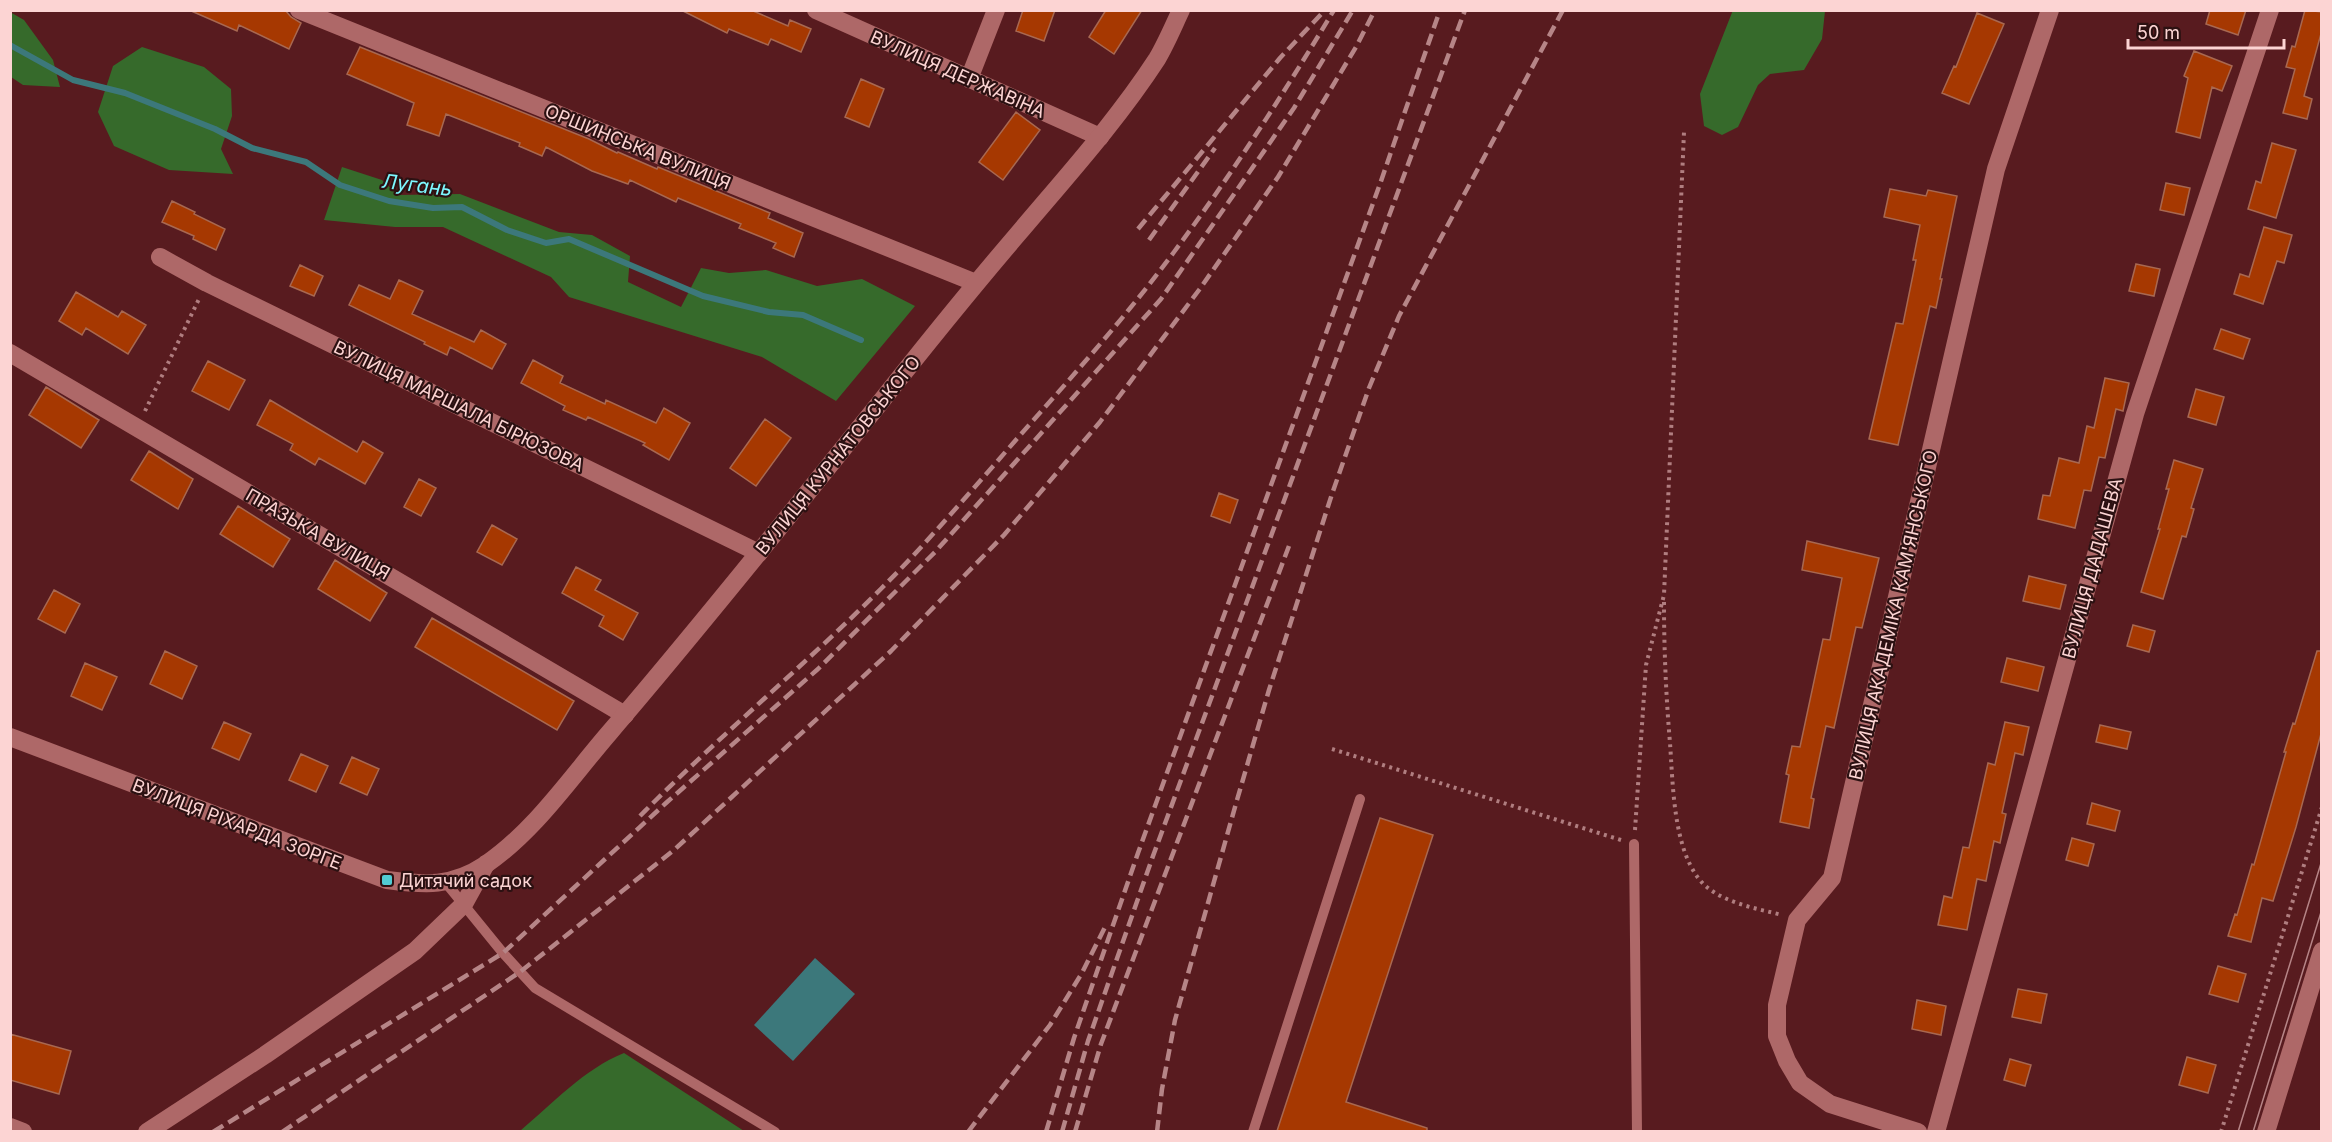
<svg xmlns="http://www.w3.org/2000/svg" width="2332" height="1142" viewBox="0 0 2332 1142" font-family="Inter,sans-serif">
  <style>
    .green { fill: #366a2b }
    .water { fill: #3c787b }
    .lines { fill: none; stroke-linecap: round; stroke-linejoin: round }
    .stream { stroke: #3c787b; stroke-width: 6 }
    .building { fill: #a63801; stroke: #a86851; stroke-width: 1.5 }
    .path { stroke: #b07e80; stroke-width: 4; stroke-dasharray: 3 4.5; stroke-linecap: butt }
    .service { stroke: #ae6868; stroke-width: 10 }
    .minor { stroke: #ae6868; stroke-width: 18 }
    .tertiary { stroke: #ae6868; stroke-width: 18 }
    .tram { stroke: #b68587; stroke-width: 1.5 }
    .rail { stroke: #b68587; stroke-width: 4.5; stroke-dasharray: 12 6; stroke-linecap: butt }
    .poi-dot { fill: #51ccd3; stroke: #2c1112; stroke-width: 2 }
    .labels { text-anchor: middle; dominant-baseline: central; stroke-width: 4.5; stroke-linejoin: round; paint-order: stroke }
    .street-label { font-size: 18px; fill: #fcd4d3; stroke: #2c1112 }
    .poi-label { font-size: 18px; fill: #fcd4d3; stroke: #2c1112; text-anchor: start }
    .water-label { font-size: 20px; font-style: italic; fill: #7df8ff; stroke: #2c1112 }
  </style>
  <rect width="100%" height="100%" fill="#581b1f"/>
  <path class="green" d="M1733,10L1825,11L1822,39L1804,70L1770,74L1758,85L1738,127L1722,135L1704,126L1700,94Z
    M10,12L24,20L53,60L60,87L23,85L11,77Z
    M142,47L204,67L231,89L232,116L221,149L233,174L169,170L114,146L98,112L113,66Z
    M342,167L382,180L398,195L460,194L559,232L592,235L630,256L628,282L681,307L701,268L729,273L766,270L817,286L862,279L915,306L836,401L762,357L569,297L551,277L443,227H395L324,220Z
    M624,1053L744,1131H520C552,1104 584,1069 624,1053Z"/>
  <path class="water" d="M815,958L855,994L793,1061L754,1025Z"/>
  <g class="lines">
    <path class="stream" d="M10,45L73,80L125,93L215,129L252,148L306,162L340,185L389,201L433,208L462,207L507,230L546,243L569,239L703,296L769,312L803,315L861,340"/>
  </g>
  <path class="building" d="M189,10H285L291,17L301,23L289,49L239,25L237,31Z
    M681,10H751L788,26L790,20L811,29L801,52L771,39L768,45L729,29L727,33Z
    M1023,10H1055L1044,41L1016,31Z
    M1106,10H1142L1114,54L1089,37Z
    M2210,10H2246L2238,35L2206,24Z
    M2305,10L2322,12V30L2304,96L2312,99L2307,119L2283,113L2295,69L2286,67L2292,46L2295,47Z
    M1977,13L2004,24L1969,104L1942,93L1954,66L1956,67Z
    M360,47L589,139L617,153L618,152L657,169L658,167L770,213L768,218L803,233L794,257L773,248L776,243L739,228L741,224L678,198L676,202L630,180L628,184L592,171L546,147L542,156L519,146L520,143L446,114L439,136L407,125L414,103L347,74Z
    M2194,51L2232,66L2222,91L2212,87L2200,138L2176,132L2188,78L2184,76Z
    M861,79L884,89L869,127L845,117Z
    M1016,112L1040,130L1003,180L979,162Z
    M2272,143L2296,150L2276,218L2248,209L2256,181L2261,183Z
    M2166,183L2190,188L2184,215L2160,210Z
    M1890,189L1926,196L1928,190L1957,196L1940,279H1942L1936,308L1930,306L1898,445L1869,439L1896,323L1903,324L1916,260H1913L1920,225L1884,217Z
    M172,201L195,212L194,214L225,229L216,250L193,239L194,236L162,222Z
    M2264,227L2292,235L2284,263L2277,261L2263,304L2234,294L2240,274L2249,277Z
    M2136,264L2160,269L2154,296L2129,291Z
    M300,265L323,276L314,296L290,286Z
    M399,280L423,291L412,314L474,342L481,330L506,344L492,369L450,347L447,355L424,344L425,342L349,305L359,285L390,299Z
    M76,292L118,317L122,311L146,325L128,354L86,328L82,335L59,321Z
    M2221,329L2250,339L2243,359L2214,349Z
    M533,360L563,376L560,383L605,404L606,400L656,423L664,408L690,423L669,460L643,445L645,443L588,417L586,420L563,410L565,406L521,383Z
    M208,361L245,380L229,410L192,391Z
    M2105,378L2129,383L2123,411L2116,409L2105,458L2099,457L2091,491L2084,490L2075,528L2038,519L2043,495L2050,496L2059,458L2079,463L2087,426L2094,428Z
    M46,387L99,420L81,448L29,415Z
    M2196,389L2224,397L2216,425L2188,417Z
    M270,400L357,452L363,441L383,453L365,484L319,458L315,465L290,450L293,444L257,425Z
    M765,419L791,438L756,486L730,468Z
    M149,451L193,479L178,509L131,480Z
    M2174,460L2203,469L2191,508L2194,509L2186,537L2182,536L2163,599L2141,592L2160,529H2158L2169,489H2166Z
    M419,479L436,488L421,516L404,507Z
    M1219,493L1238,500L1230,523L1211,516Z
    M238,506L290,539L273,567L220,534Z
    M492,525L517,539L502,565L477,552Z
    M1807,541L1879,558L1862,628L1856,627L1834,728L1826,726L1811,798L1814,799L1809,828L1780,822L1789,775L1786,774L1792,746L1800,747L1823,639L1830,640L1842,578L1802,570Z
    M335,560L387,593L370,621L318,589Z
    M576,567L601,580L595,590L638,613L623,640L599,626L604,616L562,593Z
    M2029,576L2066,585L2060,609L2023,601Z
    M54,590L80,604L65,633L38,619Z
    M432,618L574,701L557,730L415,647Z
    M2133,625L2155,631L2149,652L2127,646Z
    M165,651L197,666L182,699L150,684Z
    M2317,651H2322V730L2296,827L2273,901L2262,898L2251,942L2228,936L2235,914L2237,915L2252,864L2254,865L2286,752H2284L2293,723L2295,724Z
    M2007,658L2044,667L2038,691L2001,682Z
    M85,663L117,677L102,710L71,696Z
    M224,722L251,734L239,760L212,748Z
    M2005,722L2029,727L2023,755L2015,753L2002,813L2006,814L2000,843L1994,841L1986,881L1977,879L1967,930L1938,925L1944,896L1952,898L1963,847L1969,848L1988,763L1995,765Z
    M2100,725L2131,732L2127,749L2096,742Z
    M301,754L328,766L316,792L289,780Z
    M352,757L379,769L367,795L340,783Z
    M2092,803L2120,811L2115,831L2087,824Z
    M1380,818L1433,835L1346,1102L1427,1128V1131H1277Z
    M2072,838L2094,844L2088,866L2066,860Z
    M2218,966L2246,974L2238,1002L2209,994Z
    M2018,989L2047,994L2041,1023L2012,1017Z
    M1917,1000L1946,1006L1941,1035L1912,1029Z
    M10,1034L71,1051L59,1094L10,1080Z
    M2187,1057L2216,1065L2208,1093L2179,1085Z
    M2010,1059L2031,1065L2025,1086L2004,1080Z"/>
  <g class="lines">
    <path class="path" d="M145,411L199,299
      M1664,602C1664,650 1666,696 1670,743C1673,784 1673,846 1699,879C1717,902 1755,908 1782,915
      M1332,749L1621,840
      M1635,830L1646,665L1664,595L1684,132
      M2221,1132L2322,807"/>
    <path class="service" d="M1634,844L1637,1132
      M446,883L503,953L535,988L775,1132
      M1253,1132L1360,799"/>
    <path class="minor" d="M299,10L976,283
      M816,10L1100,137
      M969,79L996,10
      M160,257L207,283L759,553
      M10,353L625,715
      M10,1127L23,1132
      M147,1132L265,1055L415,951L464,904L486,864
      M1918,1132L1830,1104L1800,1083L1787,1061L1777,1036V1005L1797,920L1832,878L1996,169L2050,10
      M1936,1132L2135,414L2270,10
      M2266,1132L2322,951"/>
    <path class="tertiary" d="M10,737L387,880C425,885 452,887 485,865C535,831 571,777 610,732C702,625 790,514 879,404C924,347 970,290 1017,235C1065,178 1116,122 1157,59C1166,44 1173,27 1181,10"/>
    <path class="tram" d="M2238,1132L2322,860
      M2253,1132L2322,909"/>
    <path class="rail" d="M1138,229L1280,58L1325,10
      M1149,240L1215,148
      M640,816C728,727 826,648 912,557C947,519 981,480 1015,441C1070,379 1125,318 1174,252C1232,174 1284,93 1334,10
      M213,1132L503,953L666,803L818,669L935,552L1161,299L1294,108L1353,10
      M282,1132L520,972L674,850L891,651L1004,535L1100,422L1199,290L1278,177L1356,47L1375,10
      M968,1132L1050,1025L1082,973L1105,927
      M1046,1132L1074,1038L1138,853L1380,184L1440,10
      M1062,1132L1088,1041L1153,856L1465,10
      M1075,1132L1101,1044L1289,546
      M1157,1132L1162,1089L1175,1020L1237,800L1269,690L1332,494L1369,388L1399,316L1563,10"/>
  </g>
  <rect class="poi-dot" x="381" y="874" width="12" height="12" rx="3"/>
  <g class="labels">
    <g class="street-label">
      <text transform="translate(958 74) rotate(24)">ВУЛИЦЯ ДЕРЖАВІНА</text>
      <text transform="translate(638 147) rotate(22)">ОРШИНСЬКА ВУЛИЦЯ</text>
      <text transform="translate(459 406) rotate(26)">ВУЛИЦЯ МАРШАЛА БІРЮЗОВА</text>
      <text transform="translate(838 455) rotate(-51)">ВУЛИЦЯ КУРНАТОВСЬКОГО</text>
      <text transform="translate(318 534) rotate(30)">ПРАЗЬКА ВУЛИЦЯ</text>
      <text transform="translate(2092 568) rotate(-75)">ВУЛИЦЯ ДАДАШЕВА</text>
      <text transform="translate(1893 615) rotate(-77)">ВУЛИЦЯ АКАДЕМІКА КАМ'ЯНСЬКОГО</text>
      <text transform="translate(237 824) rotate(21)">ВУЛИЦЯ РІХАРДА ЗОРГЕ</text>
    </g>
    <g class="poi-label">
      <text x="399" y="880">Дитячий садок</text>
    </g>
    <g class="water-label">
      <text transform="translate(417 185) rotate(7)">Лугань</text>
    </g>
  </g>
  <rect width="2332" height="1142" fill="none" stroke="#fcd4d3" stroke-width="24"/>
  <path d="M2128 39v9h156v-9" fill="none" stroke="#fcd4d3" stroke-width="3"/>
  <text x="2137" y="39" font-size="18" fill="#fcd4d3" stroke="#2c1112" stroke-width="4.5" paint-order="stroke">50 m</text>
</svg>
